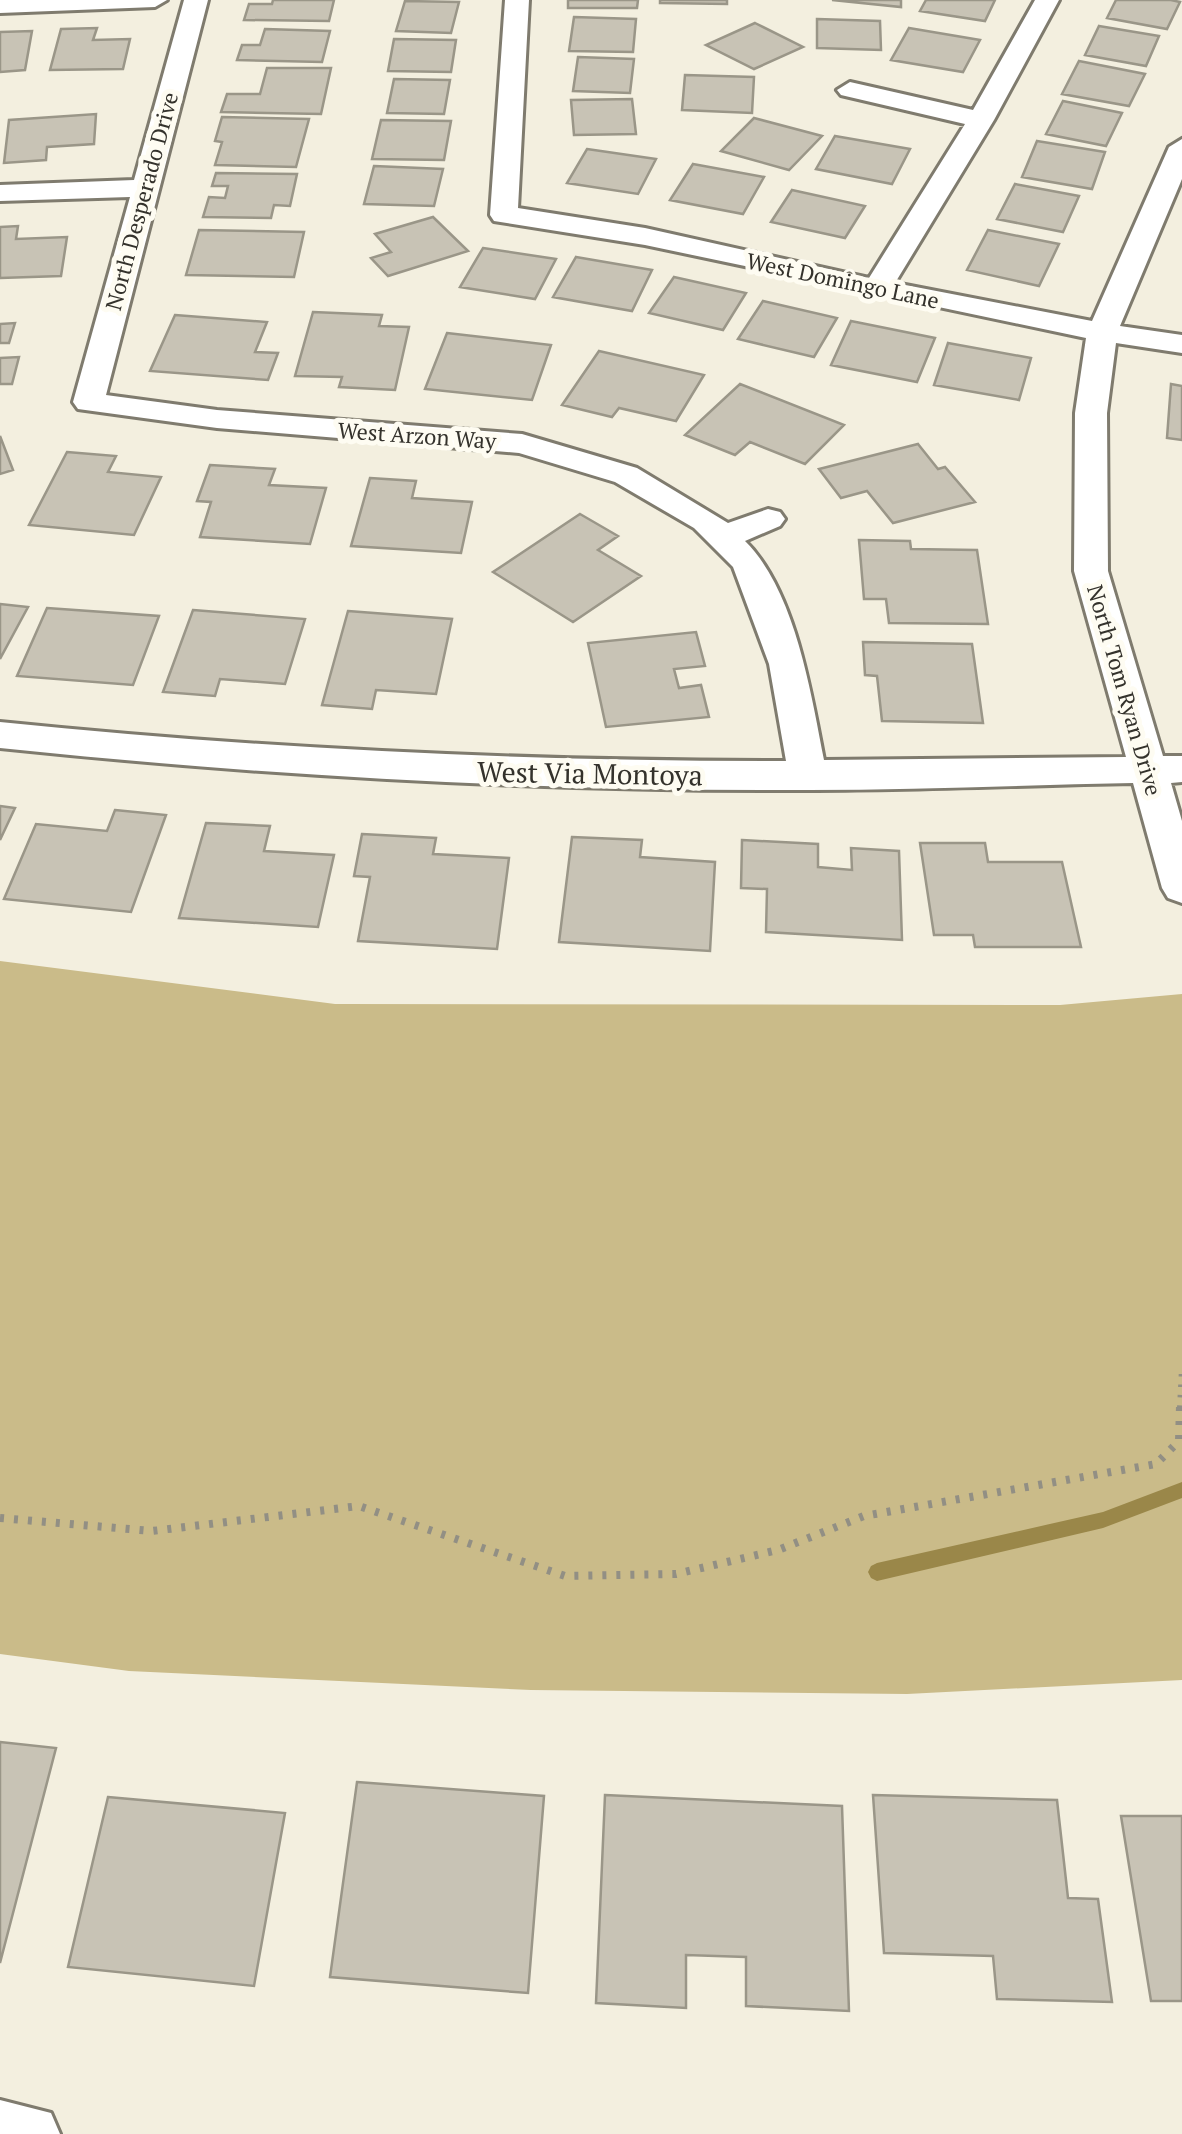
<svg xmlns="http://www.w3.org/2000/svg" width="1182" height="2134" viewBox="0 0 1182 2134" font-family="'PT Serif',serif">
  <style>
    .green { fill: #cabb89 }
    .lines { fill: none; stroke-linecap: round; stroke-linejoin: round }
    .stream { fill: #9a8749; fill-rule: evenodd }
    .building { fill: #c8c3b5; stroke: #9a9688; stroke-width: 2.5 }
    .street-casing { stroke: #7f7b6e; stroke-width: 6 }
    .path-far1 { stroke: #928f84; stroke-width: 6; stroke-dasharray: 2.5 8; stroke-linecap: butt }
    .path { stroke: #928f84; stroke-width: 8; stroke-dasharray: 4 10; stroke-linecap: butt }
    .street { fill: #fff; fill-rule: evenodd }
    .labels { text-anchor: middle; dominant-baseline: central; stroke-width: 10; stroke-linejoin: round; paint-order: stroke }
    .far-street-label { font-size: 22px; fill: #34322c; stroke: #fefcf2 }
    .street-label { font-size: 28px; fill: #34322c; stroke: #fefcf2 }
  </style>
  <rect width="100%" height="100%" fill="#f3efdf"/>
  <path class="green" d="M0,961L335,1004L1060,1005L1182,994V1680L907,1694L531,1690L129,1671L0,1654Z"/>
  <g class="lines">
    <path class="stream" d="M1182,1482V1498L1103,1528L877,1581L871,1578L868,1572L871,1566L877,1563L1103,1512Z"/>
  </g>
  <path class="building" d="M273,0H334L329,21L244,20L249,4H272Z
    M568,0H638L637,8H568Z
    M660,0H727V4L660,3Z
    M832,0H901V7Z
    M926,0H995L985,21L920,11Z
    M1116,0H1171L1180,2L1167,29L1107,18Z
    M405,1L459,2L451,33L396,31Z
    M574,17L636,19L633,52L569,51Z
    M817,19L880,21L881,50L817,48Z
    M755,23L803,47L754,69L706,45Z
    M1099,26L1159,36L1146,66L1085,55Z
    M97,28L93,40L130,39L123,69L50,70L61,29Z
    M909,28L980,40L963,72L891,60Z
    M265,29L330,31L322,62L237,60L242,45H260Z
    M32,31L25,70L0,72V32Z
    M394,39L456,40L451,72L388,71Z
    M578,57L634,59L630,93L573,91Z
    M1079,61L1145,74L1129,106L1062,94Z
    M267,68H331L321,114L221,112L227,94H260Z
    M685,75L754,77L752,113L682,110Z
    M394,79L450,80L444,114L387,113Z
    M632,99L636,134L574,135L571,100Z
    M1063,101L1122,113L1106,146L1046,134Z
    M96,114L94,144L47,147L46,160L4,163L9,120Z
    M222,117L309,119L296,167L215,165L222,142L215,141Z
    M754,118L822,136L789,170L721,151Z
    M381,120L451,121L444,160L372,159Z
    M835,136L910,149L892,184L816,169Z
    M1037,141L1105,152L1092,189L1022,177Z
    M587,149L656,159L638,194L567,183Z
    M693,164L764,177L743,214L670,200Z
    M374,166L443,169L434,206L364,204Z
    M216,173L297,174L290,206L274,205L271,218L203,217L209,197L225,198L228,186H212Z
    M1015,184L1079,196L1063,232L997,219Z
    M792,190L865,206L845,238L771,222Z
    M433,217L468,251L388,276L371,258L391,252L375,234Z
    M18,226L16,239L67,237L61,276L0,278V227Z
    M199,230L304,232L294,277L186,275Z
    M988,230L1059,244L1039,286L967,270Z
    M483,248L556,259L535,299L460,287Z
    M576,257L652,270L632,311L553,297Z
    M674,277L746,293L723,330L649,313Z
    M763,301L837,318L814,357L738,339Z
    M313,312L382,315L379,326L409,327L395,390L339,387L342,377L295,376Z
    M175,315L267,322L255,352L278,353L268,380L150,371Z
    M851,321L935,338L917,382L831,365Z
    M15,323L9,343H0V324Z
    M447,333L551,345L532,400L425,389Z
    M948,343L1031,358L1019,400L934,385Z
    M599,351L704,375L676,421L619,408L612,417L562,405Z
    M19,357L12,384H0V358Z
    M740,384L844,425L805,464L750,442L735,455L685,435Z
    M1171,384L1182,386V440L1167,438Z
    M0,436L13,470L0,474Z
    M918,444L938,469L945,467L975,502L893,523L867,491L841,498L819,469Z
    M67,452L116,456L108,472L161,477L134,535L29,525Z
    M210,465L275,469L269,485L326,488L310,544L200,537L211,502L197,501Z
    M370,478L416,481L412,498L472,502L461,553L351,546Z
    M580,514L618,536L598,550L641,576L573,622L493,572Z
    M859,540L910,541L911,549L977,550L988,624L889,623L886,599H864Z
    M0,604L28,607L0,659Z
    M47,608L159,616L133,685L17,676Z
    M193,610L305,619L285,684L220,679L215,696L163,692Z
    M348,611L452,619L436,694L376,690L372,709L322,705Z
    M696,632L705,666L674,669L679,688L701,685L709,717L606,727L588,643Z
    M863,642L972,644L983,723L882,721L877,676L865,675Z
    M0,806L15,808L0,840Z
    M115,810L166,815L131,912L4,899L36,824L107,831Z
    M206,823L270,826L264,851L334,855L318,927L179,918Z
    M362,834L436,838L433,854L509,858L497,949L358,941L370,877L354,876Z
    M572,837L642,840L640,857L715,862L710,951L559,942Z
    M742,840L818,844V867L852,870L851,848L899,851L902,940L766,932L767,889L741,888Z
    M920,843H985L988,862H1062L1081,947H975L973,935H934Z
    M0,1742L56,1748L0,1963Z
    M357,1782L544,1796L528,1993L330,1977Z
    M605,1795L842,1806L849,2011L746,2006V1957L686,1955V2008L596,2003Z
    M873,1795L1057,1800L1068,1898L1098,1899L1112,2002L997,1999L993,1956L884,1953Z
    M108,1797L285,1813L254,1986L68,1967Z
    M1121,1816H1182V2001H1151Z"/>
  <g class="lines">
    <defs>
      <path id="street" d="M0,0H167L155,7L0,13Z
        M184,0H208L106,395L217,410L522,434L637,468L728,523L768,509L780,512L785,519L780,526L745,541C795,590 811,693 824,760L1126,757L1074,571L1075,413L1086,338L645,245L494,221L490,215L505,0H529L518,208L645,228L869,278L965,124L841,95L837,90L850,82L973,110L1035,0H1059L994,120L895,283L1092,321L1169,147L1182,139V179L1120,326L1182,335V353L1116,343L1107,413L1108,571L1163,756H1182V782L1171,783L1182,821V903L1168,898L1162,888L1133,783C1025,785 915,790 808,790C539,791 268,776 0,748V722C262,749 523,761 786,761L769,664L733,567L694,528L615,482L519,453L217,428L78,409L73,402L130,197L0,201V185L134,180Z
        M0,2100L51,2113L60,2134H0Z"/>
    </defs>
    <use href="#street" class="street-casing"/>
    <path class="path-far1" d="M1180,1408L1182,1368"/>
    <path class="path" d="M0,1518L152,1531L359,1506L565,1576L676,1574L778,1550L864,1516L1156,1464L1179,1441L1180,1406"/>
    <use href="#street" class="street"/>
  </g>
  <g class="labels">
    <g class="far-street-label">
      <text transform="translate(141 201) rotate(-75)">North Desperado Drive</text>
      <text transform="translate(843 280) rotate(12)">West Domingo Lane</text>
      <text transform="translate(417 435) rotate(4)">West Arzon Way</text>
      <text transform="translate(1125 690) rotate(74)">North Tom Ryan Drive</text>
    </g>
    <g class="street-label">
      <text transform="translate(590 773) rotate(1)">West Via Montoya</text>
    </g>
  </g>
</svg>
